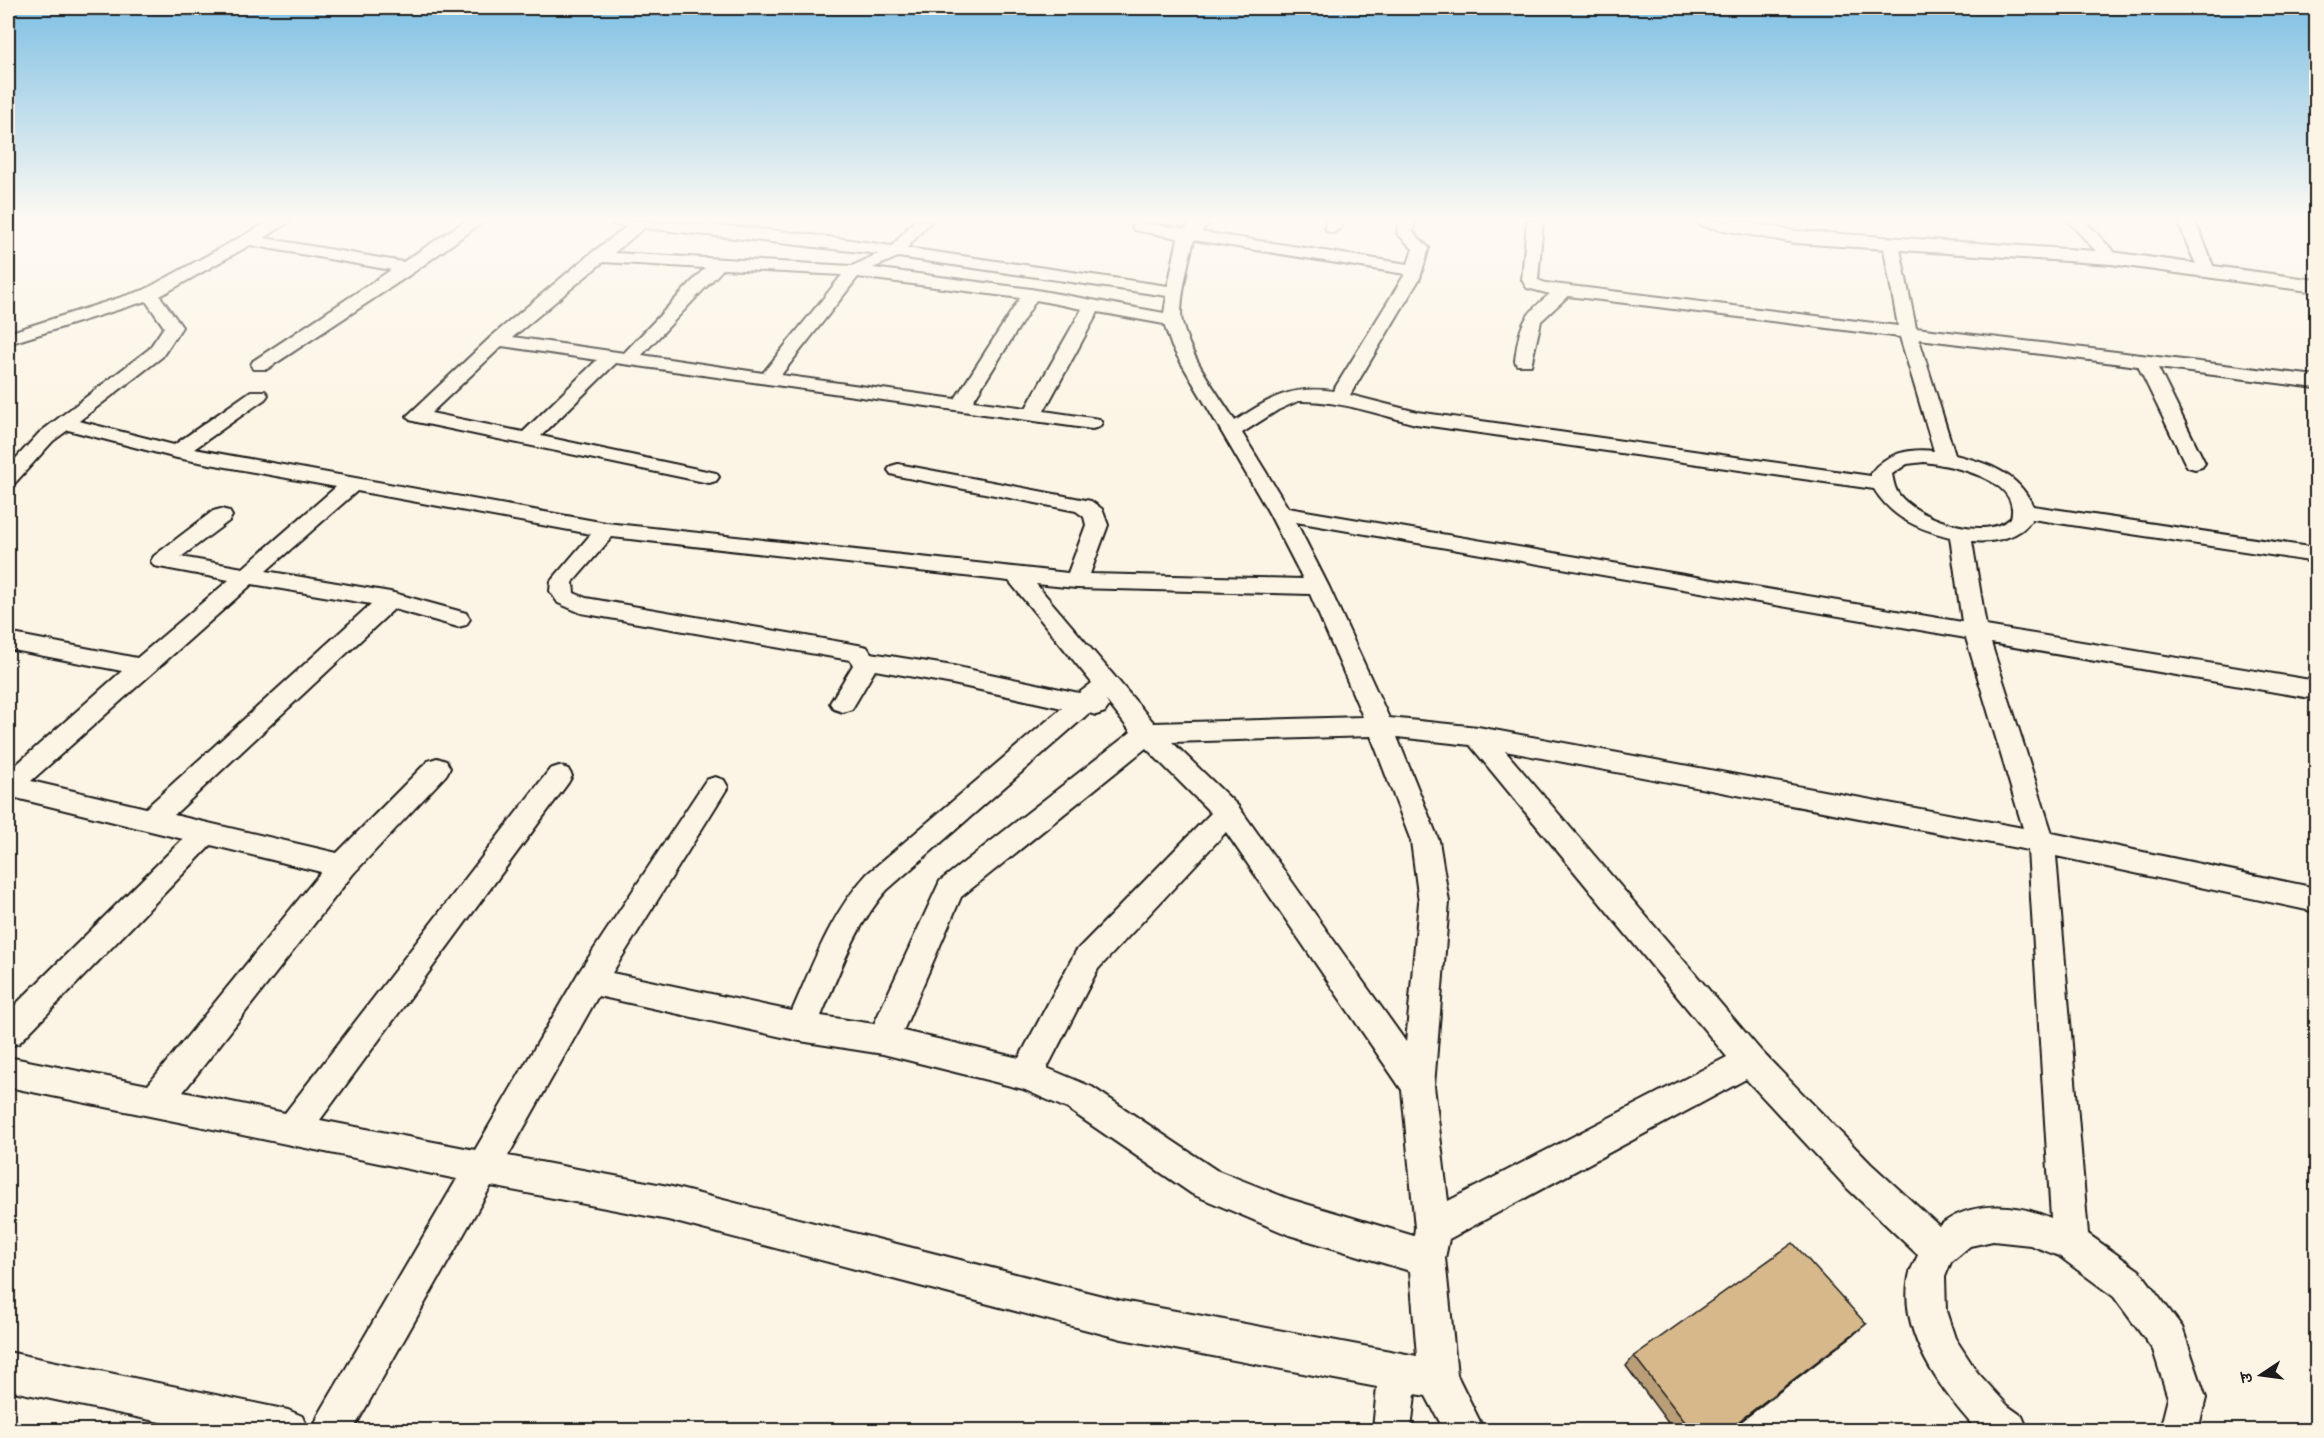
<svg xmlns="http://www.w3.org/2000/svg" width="2324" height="1438" viewBox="0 0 2324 1438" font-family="Kalam,'Playpen Sans Deva',sans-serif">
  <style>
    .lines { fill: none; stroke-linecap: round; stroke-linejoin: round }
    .minor-casing { stroke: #1c1c1c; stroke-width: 4 }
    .tertiary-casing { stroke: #1c1c1c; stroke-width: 4 }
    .minor { fill: #fcf5e5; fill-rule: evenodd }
    .tertiary { fill: #fcf5e5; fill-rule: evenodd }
    .wall { fill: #b99e77; stroke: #1c1c1c; stroke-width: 1.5 }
    .shaded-wall { fill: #968161; stroke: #1c1c1c; stroke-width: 1.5 }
    .building { fill: #d7b88a; stroke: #1c1c1c; stroke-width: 1.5 }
  </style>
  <rect width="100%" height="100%" fill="#fcf5e5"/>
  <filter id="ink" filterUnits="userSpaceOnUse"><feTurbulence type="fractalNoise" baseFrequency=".0167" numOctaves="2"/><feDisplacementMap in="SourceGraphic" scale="12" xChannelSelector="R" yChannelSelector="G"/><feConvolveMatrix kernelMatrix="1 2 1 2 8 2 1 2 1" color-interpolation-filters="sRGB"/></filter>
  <g filter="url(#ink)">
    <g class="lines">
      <defs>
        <path id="minor" d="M270,221H291L264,238L403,262L465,221H484L414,272L267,369H253L251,365L253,361L391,270L250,245L160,296L182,327L162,357L79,421L174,445L251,391H265L268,395L265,399L194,449L606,523L1068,573L1086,525L1084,517L1076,511L898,476L891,474L888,470L891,466L898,464L1091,501L1102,509L1108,525L1090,574L1303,579L1269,513L1172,347L1164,324L1098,312L1044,411L1099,419L1102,423L1099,427L1092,429L616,363L541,436L716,473L719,477L716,481L709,483L417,422L410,420L407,416L492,336L590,254L626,227L612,224L610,221C705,221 799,232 892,246L914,221H931L907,248L1168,286L1178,238L1134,230L1132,227L1134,224L1140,222L1185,229L1193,221H1211L1201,232L1408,264L1413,249L1397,233L1399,221H1415L1413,232L1429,248L1420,278L1350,395L1417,412L1871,476V473C1885,453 1911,448 1934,451L1900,337L1568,296L1541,321L1531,365H1517L1515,361C1519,327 1523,315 1550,294L1527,288L1522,280L1527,221H1543L1538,280L1546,283L1898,326L1883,244L1891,239L1899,244L1916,328L2316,376V388L2158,368L2205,463L2202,467L2195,469L2188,467L2185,463L2138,366L1919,339L1955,455C1988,463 2018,473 2033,506L2316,548V562L2032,519C2020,538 1994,543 1972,541L1986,626L2316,681V699L1991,643L2052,833L2316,888V912L2056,856L2088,1234L2140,1271L2182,1327L2206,1398L2198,1430H2160L2168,1398L2153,1350L2114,1297L2059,1256L2030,1245L1993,1241L1970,1246L1951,1262L1945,1277L1946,1311L1955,1338L1977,1372L2008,1406L2022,1416L2028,1430H1977C1942,1392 1898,1333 1909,1277C1910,1270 1915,1262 1918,1255L1847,1188L1746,1079L1449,1239L1445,1258L1457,1375L1484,1430H1444L1426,1396L1415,1394L1411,1430H1373L1377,1387L1122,1339L668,1220L491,1186L353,1430H313L318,1416L457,1179L8,1087V1057L148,1085L321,872L211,845L19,1043L8,1047V1012L183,839L8,796V772L122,671L8,649V633L137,658L229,580L154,566L151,561L154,556L213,511L221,509L229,511L232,516L229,521L181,557L243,568L336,487L177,458L68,430L53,441L15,483L8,485V467L39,433L149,349L164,327L146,301L8,344V333L144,290ZM644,228L878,254L852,266L614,253ZM1194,240L1405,274L1333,391C1290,385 1270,398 1235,421C1216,390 1190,358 1182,322C1178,306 1189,258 1194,240ZM898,257L1167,296L1164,313L1031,289L873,268ZM603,262L705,268L624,353L513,337ZM723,269L842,275L763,373L642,355ZM858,277L1020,298L955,399L781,375ZM1036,300L1082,309L1026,408L973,401ZM502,346L597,360L523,432L431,413ZM1298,401C1339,400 1377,414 1416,424L1874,489C1892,518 1918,529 1950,537L1962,622L1288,508L1242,433L1278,410ZM1924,462C1950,465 2022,479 2011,518C1986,541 1924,520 1903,499C1895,492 1894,484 1892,474L1907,464ZM357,491L591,534L551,581L550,591L558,603L581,613L850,660L853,665L830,703L834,709L843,712L852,709L875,670L953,684L1062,708L867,874C831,913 813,964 792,1011L612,973L728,787L724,780L715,777L706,780L579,972L475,1150L320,1120L568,783L572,776L568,769L559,766L550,769L285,1113L183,1092L353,874L446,775L450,768L446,761L437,758L428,761L337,853L174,815L394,609L458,627L466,625L470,619L466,613L390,592L266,571ZM1296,522L1966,638L2023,828L1478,727L1389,718L1329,587ZM612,537L1009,581L1092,683L1079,693L953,666L871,653L867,647L858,645L586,598L574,593L573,582ZM252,584L371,604L146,808L31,781ZM1036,584L1076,588L1310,594L1363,717L1154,723ZM1105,699L1131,732L940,881L874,1024L821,1016C840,972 855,926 887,890L1089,713L1096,715L1105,712L1109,706ZM1371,736L1411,841L1419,902L1406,1042L1238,806L1172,742ZM1397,737L1470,745L1727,1057L1448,1201L1434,1086L1449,902L1439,841ZM1146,748L1211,813L1076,951L1019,1058L903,1031L961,897ZM1505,751L2028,850L2051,1218C2015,1203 1971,1200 1939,1226L1871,1164L1761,1051ZM1226,832L1402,1090L1415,1228L1414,1236L1289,1199L1216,1170L1092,1087L1047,1068L1098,969ZM598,996L800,1041L883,1054L1023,1089L1068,1109L1192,1194L1289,1235L1410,1271L1417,1356L1122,1301L668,1186L508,1156Z
          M1326,221H1342L1341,228L1333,233L1327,231L1325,228Z
          M2068,221H2085L2117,255L2119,258L2117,261H2105Z
          M2177,221H2193L2201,234L2215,271L2213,275L2207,276C2195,273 2185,234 2177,221Z
          M8,1352L288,1410L302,1416L308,1430H198L8,1390Z"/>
        <path id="tertiary" d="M1698,221H1742L1795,231L2111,252L2316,280V292L2111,264L1795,243L1707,227L1700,225Z"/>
      </defs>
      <use href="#minor" class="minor-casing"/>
      <use href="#tertiary" class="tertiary-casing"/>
      <use href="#minor" class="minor"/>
      <use href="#tertiary" class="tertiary"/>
    </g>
    <path class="wall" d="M1866,1324L1853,1335L1728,1431H1674L1626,1366L1634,1356Z"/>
    <path class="shaded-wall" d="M1866,1324L1853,1335L1728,1431H1726Z"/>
    <path class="building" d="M1793,1243L1866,1324L1726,1431H1692L1634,1356Z"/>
  </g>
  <linearGradient id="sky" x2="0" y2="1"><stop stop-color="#7fc0e4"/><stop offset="0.52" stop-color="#fefaf3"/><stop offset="1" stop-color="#fefaf3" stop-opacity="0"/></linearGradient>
  <rect width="2324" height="423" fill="url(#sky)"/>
  <rect width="2324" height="1438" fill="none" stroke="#fcf5e5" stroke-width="30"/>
  <rect x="15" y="15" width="2294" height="1408" fill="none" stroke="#1c1c1c" stroke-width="2" filter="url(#ink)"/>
  <g transform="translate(2261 1375) rotate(257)" stroke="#fcf5e5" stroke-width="4.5" paint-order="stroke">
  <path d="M0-4.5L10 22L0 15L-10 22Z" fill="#1c1c1c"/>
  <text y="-9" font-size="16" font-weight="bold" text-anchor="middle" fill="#1c1c1c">उ</text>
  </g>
</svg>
